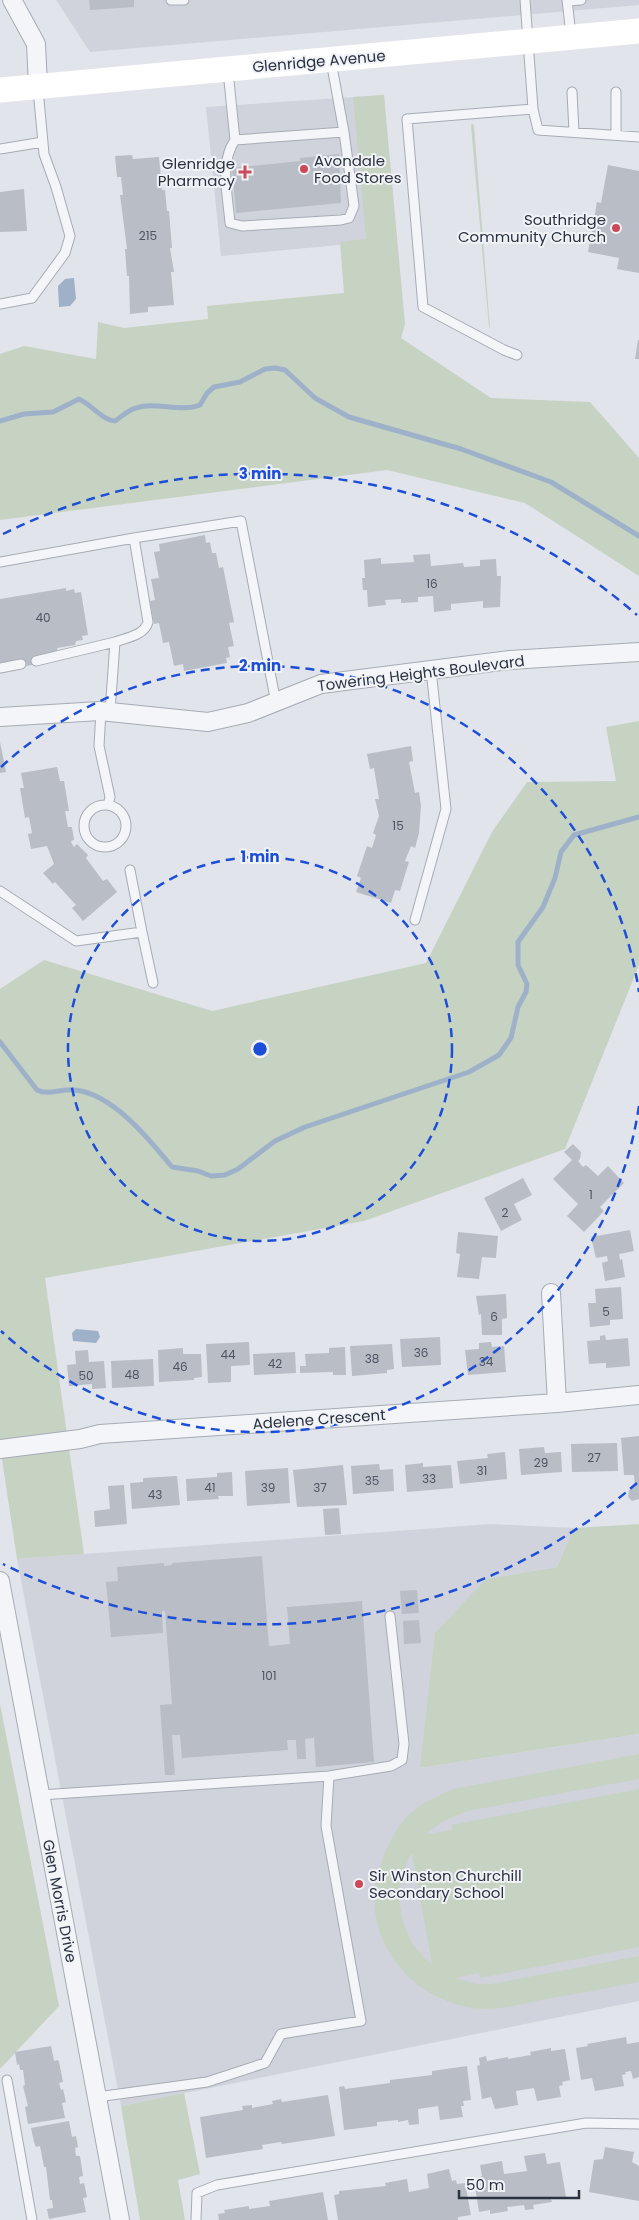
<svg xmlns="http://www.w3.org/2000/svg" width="639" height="2220" viewBox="0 0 639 2220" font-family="Poppins,sans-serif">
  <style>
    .built { fill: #d0d3dc }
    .green { fill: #c6d3c3; fill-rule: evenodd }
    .water { fill: #9eb1c9 }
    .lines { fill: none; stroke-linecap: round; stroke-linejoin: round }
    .stream { stroke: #9eb1c9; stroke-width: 5 }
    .building { fill: #b9bdc6 }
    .service-casing { stroke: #a6abb4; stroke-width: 11 }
    .minor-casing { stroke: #a6abb4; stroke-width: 20 }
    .service { stroke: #f4f5f8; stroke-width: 9 }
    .minor { stroke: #f4f5f8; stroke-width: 18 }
    .secondary { stroke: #fff; stroke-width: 25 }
    .ring { fill: none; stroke: #1d4ed8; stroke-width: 2.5; stroke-dasharray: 9 6 }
    .poi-dot { fill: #cb4a58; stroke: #f1f3f7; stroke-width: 2 }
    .labels { text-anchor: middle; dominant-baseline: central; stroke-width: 4; stroke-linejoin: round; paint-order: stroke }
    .number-label { font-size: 12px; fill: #4e5462 }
    .street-label { font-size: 15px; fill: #2a3141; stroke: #f1f3f7 }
    .poi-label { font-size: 15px; fill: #2a3141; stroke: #f1f3f7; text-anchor: start }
    .centre { fill: #1d4ed8; stroke: #f1f3f7; stroke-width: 2.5 }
    .ring-label { font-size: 15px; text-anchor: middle; font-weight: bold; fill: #1d4ed8; stroke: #f1f3f7; stroke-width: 4; stroke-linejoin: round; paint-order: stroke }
  </style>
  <rect width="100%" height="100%" fill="#e1e4ea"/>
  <path class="built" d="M56,0H639V5L90,52Z
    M384,95L392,240L221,256L206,107Z
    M491,1524L574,1528L557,1567L486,1579L420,1768L639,1734V2001L121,2106L17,1559Z"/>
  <path class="green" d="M384,95L405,324L401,338L491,398L590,402L639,458V576L525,503L387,470L0,520V354L24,346L96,359L98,322L124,328L208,319L207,306L344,293L340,242L366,239L353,97Z
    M472,123L474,126L490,328L489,327L471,126Z
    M639,721V965L565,1149L364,1221L45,1278L84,1554L17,1559L0,1446V989L44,960L212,1011L426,963L492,832L527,782L616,781L606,727Z
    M639,1524V1734L420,1768L435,1633L486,1579L557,1567L574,1528Z
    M0,1704L59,2006L0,2069Z
    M639,1754V1779L468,1811L443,1821L426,1834L452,1830L451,1825L639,1789V1947L480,1978L479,1973L455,1978L477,1984H491L639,1956V1982C608,1988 577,1994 546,1999C521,2004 493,2013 467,2007C408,1995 365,1941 376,1879C377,1872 381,1865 383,1858C390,1840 398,1824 413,1811C425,1801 440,1795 453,1789ZM411,1854H412L432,1964C398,1939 391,1890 411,1854Z
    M184,2093L200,2174L178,2180L185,2220H140L121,2106Z"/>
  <path class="water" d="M74,278L76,299L70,306L59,307L58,286L65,279Z
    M76,1329L98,1331L100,1337L96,1343L73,1341L72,1333Z"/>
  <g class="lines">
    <path class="stream" d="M0,421L24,414L53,412L79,399C92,405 102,420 115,421C121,417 128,410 136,408C156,401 179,413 200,405L207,393L214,387L240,382L265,369L275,368L285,370L315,398L349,417L461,449L551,482L639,536
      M0,1042L37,1090C49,1096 62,1088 75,1090C113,1094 149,1139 172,1167L198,1171L211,1176L225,1175L238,1169L275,1141L305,1127L469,1072L499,1055L511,1038L518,1007L526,992L527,984L518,965V942L543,907L555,878L561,852L574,835L639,817"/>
  </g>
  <path class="building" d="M89,0H134V7L90,10Z
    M339,154L341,203L236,213L232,168L300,161V158Z
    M132,155L133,159L159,157L162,190H165L167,211H169L172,248H170L174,272H171L174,305L148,307V312L130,314L129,276H127L125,249H127L120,195H123L121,177H117L115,156Z
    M608,165L639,171V273L617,269L619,258L588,252L597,202L601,203Z
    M24,189L27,231L0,232V192Z
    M638,340H639V359H635Z
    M205,535L206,543L210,542L212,553H216L219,568L223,567L234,622L229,623L234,646L228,647L230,657L226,658L227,663L184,671L183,664L174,666L169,642L163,643L159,623L154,624L150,601L155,600L151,579L159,578L154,552L160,551L159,544Z
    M430,554L431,566L463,563L464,567L480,566V560L496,559L497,576H501L500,607L483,608V601L451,604V610L434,612L433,596L418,597V602L401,603V599L385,600L386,605L368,607L367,590H363L362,578H365L364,560L381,558V564L414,562L413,555Z
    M66,588V591L74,589L75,593L81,592L88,635L82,636L83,640L76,641L75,645L57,648L58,655L36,664L21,667L0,664V599Z
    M0,742L6,772L0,773Z
    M411,746L413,761L409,762L415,793L419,792L421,806L419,833L415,848L411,846L405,861L409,862L400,891L395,890L391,903L356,892L361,878L357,876L367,846L372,848L376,835L373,833L379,816L375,799H379L374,768L370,769L367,754Z
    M57,767L60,781H64L69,811H65L68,827H72L74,840L71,841L72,844L74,847L77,844L88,855L86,858L103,881L107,879L117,892L83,921L72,908L76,905L55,882L53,884L43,873L54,864L47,846L31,849L28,834L32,833L29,817L25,818L20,788H24L21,773Z
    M573,1144L581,1152L580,1159L578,1161L583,1167L586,1165L598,1176L608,1166L624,1183L600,1207L604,1211L584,1232L567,1216L578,1204L553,1179L572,1160L564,1152Z
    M523,1178L532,1195L514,1204L522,1220L501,1231L484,1198Z
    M630,1230L634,1251L619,1254L620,1260L622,1259L625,1277L605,1281L602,1263L608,1261L607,1256L596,1258L591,1237Z
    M458,1232L498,1236L496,1258L482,1257L479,1279L457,1277L460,1254L456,1253Z
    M621,1287L623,1319L610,1320V1325L590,1327L588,1303H596L595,1289Z
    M506,1294L507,1318L502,1319V1335H482L481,1314L479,1315L476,1296Z
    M605,1335L606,1340L628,1338L630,1366L606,1368V1363L589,1364L587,1341L600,1340V1336Z
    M440,1337L441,1365L402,1367L400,1339Z
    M249,1342L250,1365L231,1366V1382L208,1383L206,1344Z
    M491,1342L492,1347L504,1346L506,1372L468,1375L465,1350L479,1349V1343Z
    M392,1344L394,1369L387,1370V1373L352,1376L350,1346Z
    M345,1347L346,1375H333V1372L300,1373V1366H306L305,1354L329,1353V1348Z
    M183,1348V1354H201L202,1377L194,1378V1380L159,1382L158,1350Z
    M88,1350L89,1362L104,1361L106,1388L92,1389V1384L69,1386L67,1365L76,1364L75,1351Z
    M295,1352L296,1373L254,1375L253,1354Z
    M153,1359L154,1386L112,1388L111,1361Z
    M639,1436V1499L632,1501L628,1497L629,1490L635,1487L634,1475H624L621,1438Z
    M617,1443L618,1471L572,1472L571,1444Z
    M544,1447L545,1453L561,1452L562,1472L521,1475L519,1449Z
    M505,1452L507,1479L460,1484L457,1461L488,1458L487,1454Z
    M423,1463V1467L451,1465L453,1488L407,1492L405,1465Z
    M379,1464L380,1470L393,1469L394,1491L353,1494L351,1466Z
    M343,1465L347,1505L297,1507L293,1470Z
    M288,1468L290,1503L247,1506L245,1471Z
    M232,1472L233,1496H218L219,1499L187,1501L186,1479L217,1477V1473Z
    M177,1476L180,1505L132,1509L130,1483L143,1482V1478Z
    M124,1485L127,1524L95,1527L94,1511L110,1509L108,1486Z
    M339,1508L341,1534L325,1535L323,1509Z
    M262,1556L269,1646L290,1644L287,1607L362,1601L374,1762L316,1767L314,1738L305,1739L306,1759H297L296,1740H287L288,1750L182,1758L180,1735H172L175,1775H165L160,1705L172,1704L165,1611H162L163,1633L111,1637L106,1582L118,1581L117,1567L164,1563V1566L172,1565V1563Z
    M417,1590L419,1613L402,1614L400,1591Z
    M419,1620L421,1643L404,1644L403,1621Z
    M626,2037L627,2044L639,2042V2077L633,2079L631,2071L625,2072L626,2074L622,2075L624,2086L595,2091L592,2078L581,2080L576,2048L588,2046L587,2044Z
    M51,2046L54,2061L58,2060L59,2062L63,2082L59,2083L61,2090L63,2089L66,2102L62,2103L65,2118L28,2124L25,2107L28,2106L23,2086L25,2085L23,2070H20L19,2064L17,2065L15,2052Z
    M551,2048V2051L565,2049L570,2080L562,2082L563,2085L559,2086L561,2097L537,2101L534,2088L516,2091L518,2105L495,2109L491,2097L482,2099L477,2066L480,2065L479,2058L486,2056L487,2061L508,2057V2059L531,2055L530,2052Z
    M467,2066L471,2100L463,2101L464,2106H461L463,2117L440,2120L438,2106L418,2109L419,2124L409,2125L408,2120L398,2122V2120L377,2122V2126L344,2130L339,2087L344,2086L345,2089L390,2083V2080L432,2075V2071Z
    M328,2095L335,2136L282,2144L281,2142L262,2145L263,2149L206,2158L200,2117L243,2110L242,2106L252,2105V2108L273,2104L272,2101L281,2099L282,2102Z
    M69,2121L72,2137L76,2136L78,2147L75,2148L76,2156H80L83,2176L79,2177L80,2184L84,2183L87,2197L83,2198L86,2212L49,2219L47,2209L53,2208L52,2200H50L46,2167H44L40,2146L36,2147L34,2142L31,2128Z
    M605,2147L634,2152L632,2162L639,2166V2201L589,2192L594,2160L603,2159Z
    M545,2153L547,2164L560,2162L566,2197L551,2199L552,2202L533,2205L534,2209L525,2210L524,2205L507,2207L508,2211L490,2214V2210L479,2212L474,2180L482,2176L480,2165L502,2161L504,2174L527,2171L524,2156Z
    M449,2169L452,2181L456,2180L457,2184L465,2183L471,2215L458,2217V2220H338L334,2195L339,2194V2191L386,2186L385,2183L407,2179L409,2192L429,2188L427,2174Z
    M323,2192L328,2220H219L218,2214L225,2213L224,2210L249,2206V2209L270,2206L269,2201Z"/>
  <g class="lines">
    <defs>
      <path id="service" d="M171,0H184
        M525,0L533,109L538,130L639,137
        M567,0L571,35
        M567,1L581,0
        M228,71L235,140L344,132L331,61
        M572,92L574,132
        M616,92V135
        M235,140C219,163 228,196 230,223L242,226L341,220L349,218L354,206L344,132
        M0,149L43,142
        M0,304L32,298L65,253L70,236L56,187L44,154L38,89
        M517,355L504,350L423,307L407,119L533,109
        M0,562L134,538
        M36,661L115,642
        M0,668L21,664
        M101,711L99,746L110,797L108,805
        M110,712L115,642C126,638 145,635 148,622L134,538L241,521L276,703
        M84 826a21 21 0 1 1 42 0a21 21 0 1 1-42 0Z
        M130,870L142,932
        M0,891L76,941L142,932L153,983
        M415,920L446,809L431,670
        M40,1795L329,1776L391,1766L402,1760L404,1744L390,1616
        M7,2080L32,2220
        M97,2097L207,2082L265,2063L281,2034L361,2021L326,1826L329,1776
        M196,2220L197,2193L217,2185L586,2123L639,2124"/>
      <path id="minor" d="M12,0L36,44L38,86
        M0,717L100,711L208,722L248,713L321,684L510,660L639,652
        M551,1293L557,1403
        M0,1449L80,1439L100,1434L557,1403L639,1395
        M0,1581L120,2220"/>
    </defs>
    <use href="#service" class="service-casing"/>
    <use href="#minor" class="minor-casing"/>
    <use href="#service" class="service"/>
    <use href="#minor" class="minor"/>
    <path class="secondary" d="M0,90L639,31"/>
  </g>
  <g class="ring">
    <circle cx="260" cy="1049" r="192"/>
    <path d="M639 1106A383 383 0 0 1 1 1331M1 767A383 383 0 0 1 639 992"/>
    <path d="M637 1483A575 575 0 0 1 3 1564M3 534A575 575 0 0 1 637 615"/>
  </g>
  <g class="poi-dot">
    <circle cx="304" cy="169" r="5"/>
    <path d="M242.5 164.5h5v5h5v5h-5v5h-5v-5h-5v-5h5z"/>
    <circle cx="616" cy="228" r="5"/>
    <circle cx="359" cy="1884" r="5"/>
  </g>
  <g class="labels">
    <g class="number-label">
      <text x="148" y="235">215</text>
      <text x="432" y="583">16</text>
      <text x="43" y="617">40</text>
      <text x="398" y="825">15</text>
      <text x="591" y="1194">1</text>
      <text x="505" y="1212">2</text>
      <text x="606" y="1311">5</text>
      <text x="494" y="1316">6</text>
      <text x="421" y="1352">36</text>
      <text x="228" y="1354">44</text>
      <text x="372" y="1358">38</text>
      <text x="486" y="1361">34</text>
      <text x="275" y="1363">42</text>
      <text x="180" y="1366">46</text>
      <text x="132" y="1374">48</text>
      <text x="86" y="1375">50</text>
      <text x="594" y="1457">27</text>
      <text x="541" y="1462">29</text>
      <text x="482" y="1470">31</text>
      <text x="429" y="1478">33</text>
      <text x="372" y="1480">35</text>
      <text x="210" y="1487">41</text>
      <text x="268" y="1487">39</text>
      <text x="320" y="1487">37</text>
      <text x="155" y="1494">43</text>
      <text x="269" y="1675">101</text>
    </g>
    <g class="street-label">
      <text transform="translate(319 61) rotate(-5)">Glenridge Avenue</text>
      <text transform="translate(421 673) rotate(-7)">Towering Heights Boulevard</text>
      <text transform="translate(319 1419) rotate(-4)">Adelene Crescent</text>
      <text transform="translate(60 1901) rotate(79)">Glen Morris Drive</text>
    </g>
    <g class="poi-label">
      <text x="314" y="160">Avondale<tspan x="314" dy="17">Food Stores</tspan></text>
      <text x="235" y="163" text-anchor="end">Glenridge<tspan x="235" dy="17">Pharmacy</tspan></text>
      <text x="606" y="219" text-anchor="end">Southridge<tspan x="606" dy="17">Community Church</tspan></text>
      <text x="369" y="1875">Sir Winston Churchill<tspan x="369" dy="17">Secondary School</tspan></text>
    </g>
  </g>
  <circle cx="260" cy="1049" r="8" class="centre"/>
  <g class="ring-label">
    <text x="260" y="479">3 min</text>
    <text x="260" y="671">2 min</text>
    <text x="260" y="862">1 min</text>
  </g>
  <path d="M459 2190v8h120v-8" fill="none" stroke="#2a3141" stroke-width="2.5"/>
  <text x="466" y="2190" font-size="15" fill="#2a3141" stroke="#f1f3f7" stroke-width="4" paint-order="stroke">50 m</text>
</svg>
